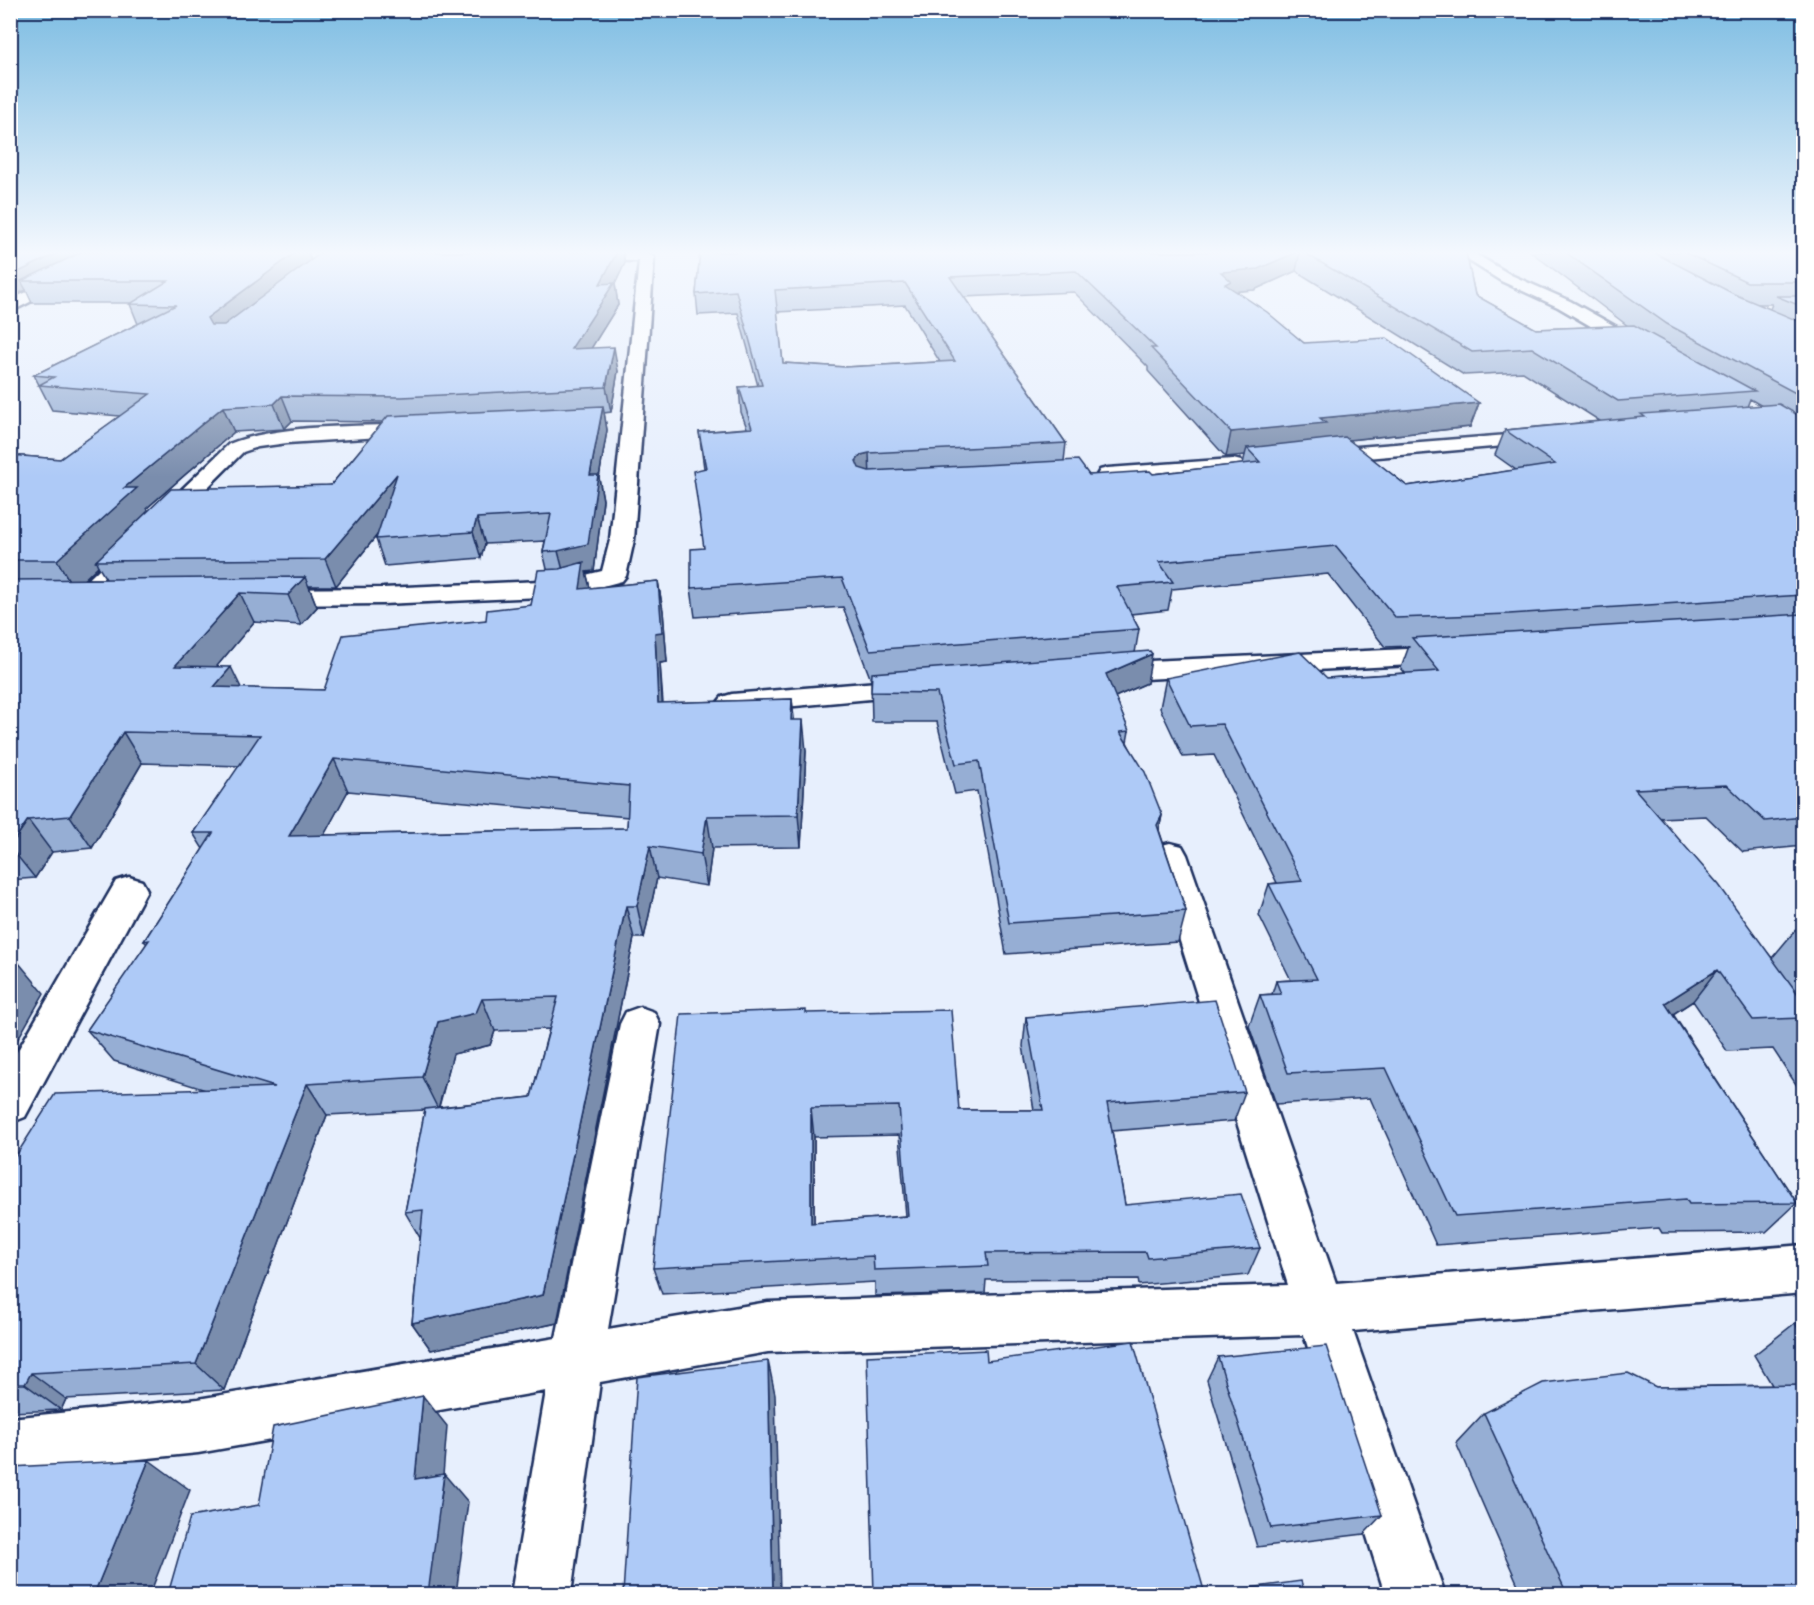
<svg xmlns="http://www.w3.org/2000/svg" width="1814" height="1605" viewBox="0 0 1814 1605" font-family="'Balsamiq Sans',sans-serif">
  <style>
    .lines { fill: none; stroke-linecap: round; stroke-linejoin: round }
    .minor-casing { stroke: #1b2f5e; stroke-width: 5 }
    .secondary-casing { stroke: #1b2f5e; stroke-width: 5 }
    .minor { fill: #fff; fill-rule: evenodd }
    .secondary { fill: #fff; fill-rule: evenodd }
    .wall { fill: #96aed4; stroke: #1b2f5e; stroke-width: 1.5; fill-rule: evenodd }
    .shaded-wall { fill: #7a8dad; stroke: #1b2f5e; stroke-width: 1.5 }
    .building { fill: #aecaf7; stroke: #1b2f5e; stroke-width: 1.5; fill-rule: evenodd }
  </style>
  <rect width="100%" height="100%" fill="#e7effd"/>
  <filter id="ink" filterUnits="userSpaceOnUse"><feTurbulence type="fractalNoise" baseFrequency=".0167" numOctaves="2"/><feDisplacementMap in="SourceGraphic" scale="12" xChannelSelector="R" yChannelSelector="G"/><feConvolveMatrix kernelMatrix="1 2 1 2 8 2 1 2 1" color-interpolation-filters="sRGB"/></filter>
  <g filter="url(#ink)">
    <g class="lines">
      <defs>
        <path id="minor" d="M578,253H647L654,257L634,540L626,576L622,581L565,596L383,604L267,605L258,603L254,597L258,591L267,589L383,588L565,580L602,571L610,540L639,261L573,260L571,257L573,254Z
          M69,272L77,277L74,280L10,312V300Z
          M420,424L427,426L430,430L427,434L287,443L258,447L243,452L91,604L82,606L73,604L69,598L229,444C281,423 362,427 420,424Z
          M1544,432L1551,434L1554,438L1551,442L1320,462L1312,461L1309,456L1312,451L1320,450Z
          M1233,459L1241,461L1244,466L1241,471L1108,482L1100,480L1097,475L1100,470L1108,468Z
          M1450,647L1460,649L1464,655L1460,661L1450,663L1106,681L1096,678L1092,672L1096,666L1106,663Z
          M914,679L924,682L929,688L924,694L732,712L722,709L717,703L722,697L732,694Z
          M1170,843L1182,846L1187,855L1336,1283L1804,1245V1293L1353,1331L1445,1594H1385L1304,1335L768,1352L600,1382L571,1594H511L546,1391L198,1453L10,1472V1418L198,1399L556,1338L620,1024L626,1012L640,1007L654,1012L660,1024L608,1329L768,1302L1288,1285L1153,855L1158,846Z
          M129,877L142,881L147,890L25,1117L10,1123V1064L116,881Z"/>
        <path id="secondary" d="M1455,252H1472L1511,275L1570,301L1649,345L1652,349L1649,353H1637L1558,307L1501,281Z"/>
      </defs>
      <use href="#minor" class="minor-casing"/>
      <use href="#secondary" class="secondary-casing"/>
      <use href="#minor" class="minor"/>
      <use href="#secondary" class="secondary"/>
    </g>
    <path class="wall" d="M10,252H623L625,263L615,284L618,305L591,348L618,371L611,412L604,413L607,430L599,478L603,500L594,571L586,572L590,588L658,581L663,611L667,662L660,663L663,703L792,699L794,720L806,751L801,847L712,848L707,886L657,878L644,938H634L557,1323L431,1350L412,1323L420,1238L405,1212L425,1110L327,1115L224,1390L66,1399L61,1410L10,1412V1165L203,1089L114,1061L87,1030L147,944L144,941L203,849L193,833L240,766L142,763L92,848L52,852L35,878L10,880V455L60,459L120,416L52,410L34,375L138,324L130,304L132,303H32L26,290L10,297ZM308,252H322L311,261ZM292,421L383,422L331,485L148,511L147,508L234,432L284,429ZM378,534L376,539L385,566L481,558L485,544L545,541L543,552L547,569L531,605L486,620L324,690L241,688L216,667L254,622L301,625L317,607L309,586H336ZM98,566L106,579H84ZM348,791L628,817L627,828L324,835ZM549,1029L531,1097L439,1107L453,1054L490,1045L495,1031Z
      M700,252H1466L1475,295L1536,329L1628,326L1531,252H1803V846L1743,852L1706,816L1660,818L1772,958L1798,927L1803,926V1095L1773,1049L1727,1051L1693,1001L1673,1014L1797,1203L1766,1232L1662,1233L1659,1228L1436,1245L1370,1098L1276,1104L1249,1026L1260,995L1272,994L1276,981L1291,980L1259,915L1269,884L1277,883L1214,755L1183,757L1160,708L1166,678H1327L1405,673L1401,668L1409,646L1385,647L1328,574L1172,589L1168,610L1131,614L1139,629L1135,653L1147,683L1115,697L1129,731L1127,742L1162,815L1159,830L1186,911L1178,942L1006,954L977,791L955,794L937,722H872L871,680L843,607L695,617L691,588L704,548V468L699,432L747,428L741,412L739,387L758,386L738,313L698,315L696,294ZM1296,271L1464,375L1523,372L1600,421L1505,430L1495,455L1516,470L1407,486L1348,440L1470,427L1479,403L1304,343L1236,291L1254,290ZM1074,292L1148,367V371L1226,457L1245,455L1243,464L1153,474L1089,475L1064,461L1066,443L964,297ZM1757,304H1772L1770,309ZM905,305L940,362L845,367L783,363L777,312ZM1750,399L1762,406L1747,407Z
      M806,1013L959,1110H1034L1023,1046L1026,1017L1245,1092L1234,1121L1112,1131L1125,1205L1260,1248L1248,1275L1139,1285L1138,1279L986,1280L985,1293L875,1296V1282L662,1294L653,1268ZM899,1135L906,1216L814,1223V1137Z
      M1795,1323H1803V1594H1522L1456,1443L1484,1413L1656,1387L1772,1385L1754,1355Z
      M1218,1357L1382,1515L1364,1534L1257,1547L1207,1380Z"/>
    <path class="shaded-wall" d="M60,252H114L21,281L26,290L10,297V276Z
      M296,252H308L312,265L216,341L207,318Z
      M617,252H623L625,263L615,284L618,305L576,373L571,349L600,284Z
      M1297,252H1300L1296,271L1254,290L1229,292L1227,302L1221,272Z
      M614,347L618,371L611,412L606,387Z
      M282,396L292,421L284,429L274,404Z
      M1479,403L1470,427L1320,443L1247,448L1245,455L1226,457L1231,432L1320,418Z
      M603,406L607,430L599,478L603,500L594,571L586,572L591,592L587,619L565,578L558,551L590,475Z
      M223,407L234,432L147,508L151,516L96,561L98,566L74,589L57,560L124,488Z
      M869,453L870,479L857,487L856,461L861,455Z
      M397,474L406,499L336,586L325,559Z
      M477,518L485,544L481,558L473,532Z
      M305,577L317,607L301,625L288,595Z
      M658,581L663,611L667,662L660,663L664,734L658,703L655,633Z
      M240,593L254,622L191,697L175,666Z
      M1152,654L1147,683L1101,703L1106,674Z
      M231,667L246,698L214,687Z
      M792,699L795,730L791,720Z
      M803,720L806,751L801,847L798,815Z
      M123,732L142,763L92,848L70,816Z
      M334,759L348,791L306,868L289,836Z
      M1162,815L1156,845L1157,825Z
      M707,816L712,848L707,886L701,854Z
      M28,820L52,852L35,878L10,847Z
      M650,846L657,878L644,938L637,906Z
      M626,906L634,938L557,1323L431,1350L412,1323L543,1295Z
      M13,956L44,993L10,1053V961Z
      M1717,970L1693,1001L1642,1034L1665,1003Z
      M482,999L495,1031L490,1045L453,1054L438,1109L422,1077L438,1022Z
      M307,1084L327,1115L224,1390L196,1364Z
      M811,1108L814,1137V1251L811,1223Z
      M768,1361L775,1394L780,1594H773Z
      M31,1373L66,1399L61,1410L25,1384Z
      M423,1396L447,1426L441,1500L444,1474L468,1502L456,1594H428L415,1479Z
      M149,1460L190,1490L150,1594H94Z"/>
    <path class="building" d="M10,252H60L10,276Z
      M82,252H296L207,318L211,325H224L322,252H617L600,284L614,283L571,349L614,347L606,387L402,397L282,396L274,404L223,407L124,488H137L57,560H10V455L60,459L150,394L39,385L54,377L34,375L176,305L130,304L168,281H21Z
      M700,252H1297L1258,269L1221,272L1231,281L1225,284L1267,312L1304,343L1387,338L1479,403L1320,418L1326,423L1231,432L1151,348H1156L1076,271L950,277L1066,443L869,453L861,455L856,461L859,468L869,471L1078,460L1089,475L1150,471L1153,474L1260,462L1247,448L1345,437L1407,486L1555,464L1505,430L1645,417L1641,414L1779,404L1803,418V595L1509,614L1396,618L1336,546L1159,562L1173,582L1117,587L1139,629L870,650L842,578L691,588V549L704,548L693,471L706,468L699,432L752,428L739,387L762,385L736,291L696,294ZM905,283L955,361L845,367L783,363L775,290Z
      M1303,252H1466L1475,295L1536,329L1634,325L1755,391L1618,401L1532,348L1472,352Z
      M1565,252H1653L1734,294L1803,323V397L1667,324Z
      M1684,252H1803V282H1747Z
      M1776,296H1803V307Z
      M603,406L590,475H598L588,544L558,551L543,552L551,514L477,518L473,532L376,539L397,474L325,559L96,561L171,489L331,485L388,416Z
      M584,562L580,589L658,581L662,632L655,633L658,703L792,699L791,720H803L798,815L707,816L701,854L650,846L637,906H626L543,1295L412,1323L423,1210L405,1212L425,1109L531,1097L558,997L482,999L476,1013L438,1022L422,1077L307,1084L196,1364L31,1373L25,1384H10V1165L55,1094L275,1087L87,1030L149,940L144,941L213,833H193L260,735L123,732L70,816L28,820L10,846V580L305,577L288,595L240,593L175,666L231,667L214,687L324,690L343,635L486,620L487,610L531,605L538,570L559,569ZM334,759L629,786L627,828L289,836Z
      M1803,614V817L1765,821L1727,785L1635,789L1719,885L1803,1001V1022L1801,1018L1753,1020L1717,970L1665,1003L1797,1203L1689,1204L1686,1199L1455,1216L1386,1068L1288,1073L1260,995L1281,994L1276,981L1317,979L1269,884L1302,881L1222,724L1190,726L1166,678L1300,652L1327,678L1439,671L1412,638Z
      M1150,651L1152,654L1106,674L1129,731L1120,732L1145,772L1162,815L1157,825L1186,911L1009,923L979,761L956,764L937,693L871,692L872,673Z
      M1803,926V934L1798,927Z
      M1215,1000L1245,1092L1107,1103L1125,1205L1241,1194L1260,1248L1148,1258L1146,1252L986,1253L988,1266L874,1270L873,1256L653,1268L681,1014L806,1010V1013L951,1010L959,1110H1043L1026,1017ZM899,1106L908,1216L811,1223V1108Z
      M1795,1323H1803V1337Z
      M1133,1341L1205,1594H874L867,1356L986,1350L987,1361Z
      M1326,1346L1382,1515L1271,1528L1218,1357Z
      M768,1361L773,1594H623L637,1377Z
      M1628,1373L1656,1387L1803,1385V1594H1567L1484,1413L1543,1383Z
      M423,1396L415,1479L444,1474L428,1594H168L190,1517L259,1505L273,1427Z
      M149,1460L94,1594H10V1467Z
      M1301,1581L1305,1594H1205Z"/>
  </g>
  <linearGradient id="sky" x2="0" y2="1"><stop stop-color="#7cbce2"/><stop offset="0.53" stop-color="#f4f8fe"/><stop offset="1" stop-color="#f4f8fe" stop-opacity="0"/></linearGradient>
  <rect width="1814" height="477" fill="url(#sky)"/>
  <rect width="1814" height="1605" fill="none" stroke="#fff" stroke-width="36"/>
  <rect x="18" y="18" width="1778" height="1569" fill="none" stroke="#1b2f5e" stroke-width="2" filter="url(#ink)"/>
</svg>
